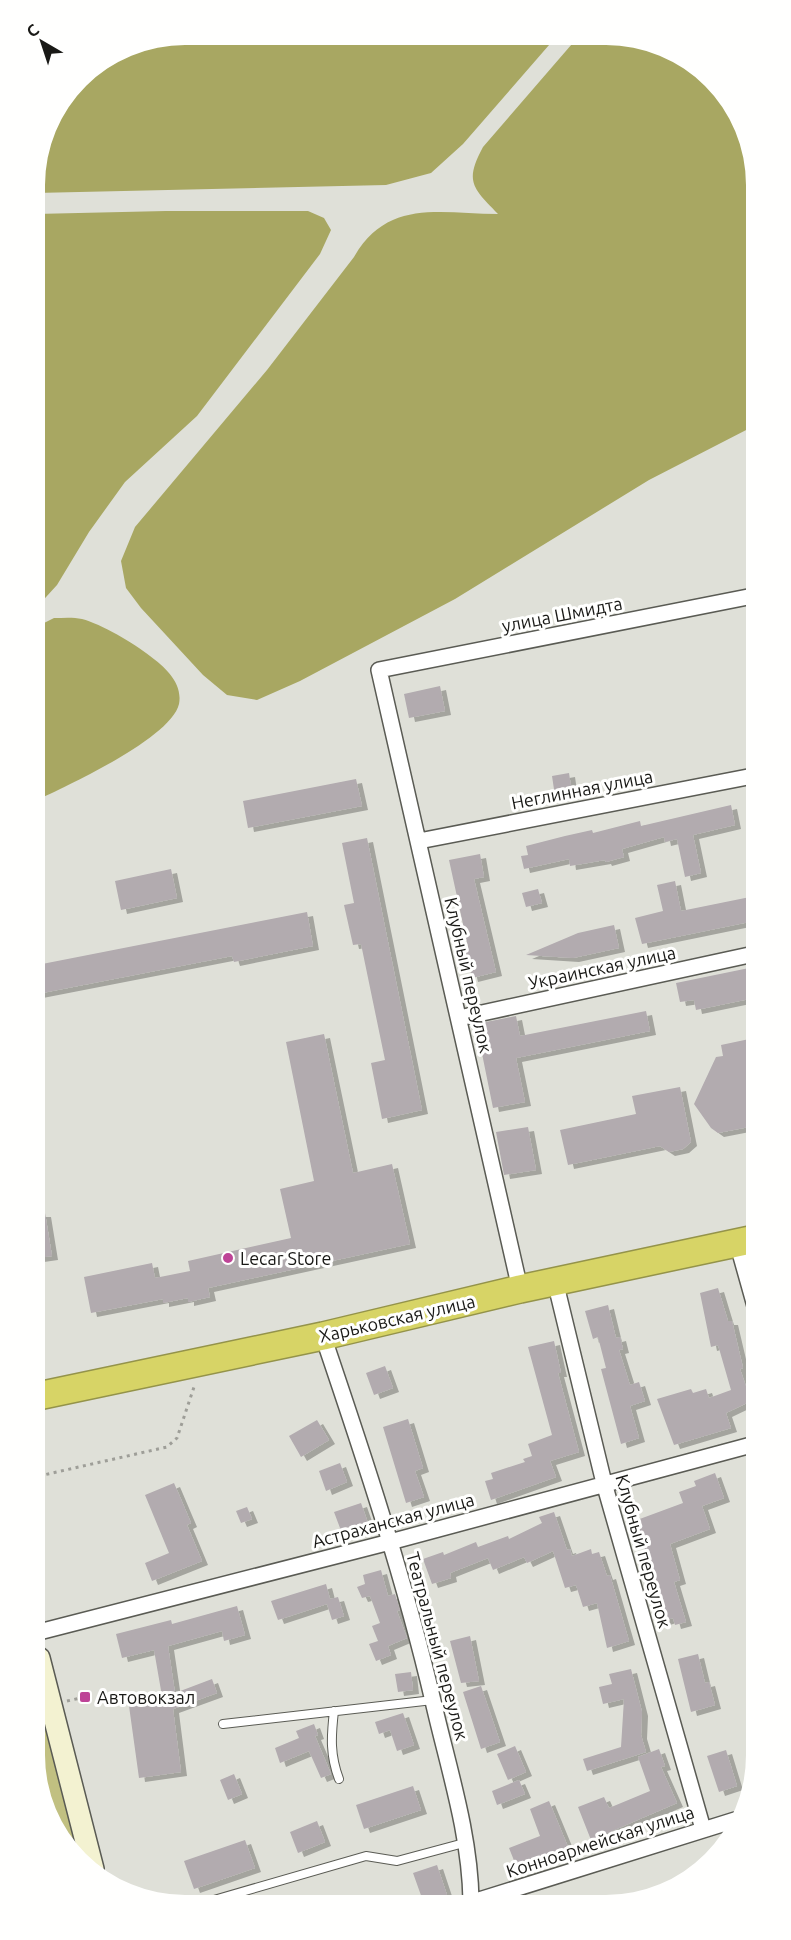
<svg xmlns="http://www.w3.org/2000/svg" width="791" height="1940" viewBox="0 0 791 1940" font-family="Ubuntu,sans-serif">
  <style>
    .green { fill: #c1c081 }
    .forest { fill: #a8a762 }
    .building { fill: #b2abaf; filter: url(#shadow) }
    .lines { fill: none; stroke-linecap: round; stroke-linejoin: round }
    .lane-casing { stroke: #5a5b54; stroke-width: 10 }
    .street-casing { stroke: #5a5b54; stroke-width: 18 }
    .secondary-casing { stroke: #5a5b54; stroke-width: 24 }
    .highway-casing { stroke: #94934a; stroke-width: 30 }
    .path { stroke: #9e9e98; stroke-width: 3; stroke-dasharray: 3 4.5; stroke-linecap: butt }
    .lane { stroke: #fff; stroke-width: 8 }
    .street { stroke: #fff; stroke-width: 15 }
    .secondary { stroke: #f3f2d1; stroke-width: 21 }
    .highway { stroke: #d7d466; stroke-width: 27 }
    .poi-dot { fill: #be4497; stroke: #fffffe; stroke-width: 2 }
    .labels { text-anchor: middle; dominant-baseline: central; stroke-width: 6; stroke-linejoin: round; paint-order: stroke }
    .street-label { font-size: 18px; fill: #191916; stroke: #fffffe }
    .poi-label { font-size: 18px; fill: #191916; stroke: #fffffe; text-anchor: start }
  </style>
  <defs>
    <filter id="shadow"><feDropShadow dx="6" dy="4" stdDeviation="0" flood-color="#0004"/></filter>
  </defs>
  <rect width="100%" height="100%" fill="#dfe0d8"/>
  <path class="green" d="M39,1658L91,1861L69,1844L40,1793Z"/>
  <path class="forest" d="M185,35L556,37L463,144L431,173L386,185L35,193C35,132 70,72 127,47C144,39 167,38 185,35Z
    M578,37H635L705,72L751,147L752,427L649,480L455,599L300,681L257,700L227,695L203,675L141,608L126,588L121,561L135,527L267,370L354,257C388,198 441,214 498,214C473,188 464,182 483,147Z
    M166,211H308L324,218L331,230L320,254L197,416L125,482L89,532L57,585L36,608L35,214Z
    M54,618C63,618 73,617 82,619C101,624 134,643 150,656C165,667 183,683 179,704C171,738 69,785 37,800L36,627Z"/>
  <path class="building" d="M440,686L445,711L409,718L404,694Z
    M569,773L572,793L555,796L552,776Z
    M356,779L362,806L248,828L243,801Z
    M731,805L735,825L693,835L701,873L685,877L677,839L665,842L664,837L622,849L624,857L606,862L605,860L570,866L569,859L524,869L521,856L528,855L526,846L565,836L592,830L593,833L640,821L641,826Z
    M367,838L422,1110L382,1119L371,1063L385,1060L361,944L353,945L344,905L354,903L342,843Z
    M480,854L484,877L474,879L496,972L472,978L465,948L468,947L449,860Z
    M171,869L177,898L121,910L115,881Z
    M675,881L681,911L750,897L754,921L642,944L635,918L663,911L657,885Z
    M538,889L542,903L526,907L522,893Z
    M307,912L313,946L234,962L232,956L37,994V965Z
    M614,925L619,948L573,958L526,955L578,933Z
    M754,967V998L696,1010L694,1000L680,1002L676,983Z
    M646,1011L650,1031L516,1058L525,1102L493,1108L476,1024L516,1016L520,1036Z
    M324,1034L353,1173L392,1164L410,1244L208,1288L210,1297L188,1302V1298L163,1303V1299L91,1313L84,1277L152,1263L155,1278L190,1271L188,1261L291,1238L280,1189L314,1181L286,1042Z
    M754,1038V1126L718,1133L711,1128L694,1104L716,1057L723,1056L721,1045Z
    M680,1087L691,1142L683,1149L669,1152L660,1146L568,1165L560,1130L636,1114L632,1096Z
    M528,1127L536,1170L504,1175L496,1132Z
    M38,1213H45L52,1256L38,1258Z
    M718,1288L728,1321H732L743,1368L740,1369L751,1401L726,1413L731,1428L674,1445L657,1399L691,1389L693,1393L706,1389L709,1398L731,1390L718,1345L711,1347L700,1293Z
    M608,1305L616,1338L620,1337L623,1349L619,1350L630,1385L639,1382L645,1401L630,1406L639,1438L621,1444L601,1369L606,1368L598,1337L593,1339L585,1311Z
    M554,1341L561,1373H558L579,1452L550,1461L556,1477L491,1500L485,1481L493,1479L491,1473L525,1462L523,1459L532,1456L528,1444L552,1435L528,1347Z
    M385,1366L393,1388L374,1395L366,1373Z
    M408,1419L423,1468L415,1471L424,1497L406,1503L383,1427Z
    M317,1420L329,1440L301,1457L289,1436Z
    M340,1463L347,1482L326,1491L319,1471Z
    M715,1473L724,1498L702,1506L710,1529L670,1544L680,1580L674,1582L686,1622L675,1625L673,1618L664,1621L637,1520L683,1503L679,1492L696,1486L694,1481Z
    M174,1483L191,1523L187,1525L202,1561L152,1581L145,1563L169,1553L145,1495Z
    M361,1503L369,1526L343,1536L334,1512Z
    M247,1507L252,1519L241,1523L236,1511Z
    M554,1512L567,1550L570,1549L572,1556L591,1549L592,1554L599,1552L607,1576L610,1575L629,1641L607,1648L597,1603L583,1607L576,1585L565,1588L553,1551L527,1563L524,1557L493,1570L488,1558L450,1573L451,1578L432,1584L423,1559L443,1552L444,1555L476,1542L478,1547L508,1536L509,1539L542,1523L539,1517Z
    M381,1570L388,1596L395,1594L400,1610L397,1611L407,1638L388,1646L391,1655L376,1661L369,1644L378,1641L372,1626L380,1623L370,1596L362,1598L357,1587L365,1584L363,1575Z
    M326,1584L330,1599L338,1597L344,1616L332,1620L327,1604L278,1620L271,1601Z
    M237,1606L245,1635L224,1641L222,1631L168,1646L175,1693L212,1679L217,1693L173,1709L181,1772L139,1778L129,1706L163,1702L154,1650L122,1658L116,1634L171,1620L172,1624Z
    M470,1636L479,1681L461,1683L450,1641Z
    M698,1654L705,1683L709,1682L715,1705L691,1712L678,1659Z
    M631,1669L642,1712L641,1735L646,1752L587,1771L583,1759L621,1747L624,1699L603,1704L599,1687L612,1684L609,1674Z
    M411,1672L413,1690L398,1692L395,1674Z
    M481,1686L500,1742L481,1749L463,1692Z
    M403,1713L414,1745L397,1751L390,1730L379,1734L375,1722Z
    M314,1724L318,1735L315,1736L331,1774L321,1778L309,1751L280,1763L275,1748L299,1738L296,1731Z
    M515,1746L526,1772L508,1780L497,1754Z
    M659,1749L665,1766L661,1767L677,1803L591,1840L578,1807L604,1797L609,1808L650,1791L638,1757Z
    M726,1750L737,1786L719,1792L707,1756Z
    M234,1774L242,1794L228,1800L220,1780Z
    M519,1780L525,1794L497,1805L492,1791Z
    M413,1786L421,1810L364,1829L356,1805Z
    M549,1801L568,1847L517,1868L509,1848L540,1836L530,1809Z
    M317,1821L325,1842L298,1853L290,1832Z
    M245,1840L255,1868L194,1889L184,1861Z
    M437,1865L449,1901H423L413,1873Z"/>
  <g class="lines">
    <defs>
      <path id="lane" d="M334,1711C331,1737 330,1755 339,1779
        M223,1724L433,1700
        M207,1902L366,1856L397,1861L464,1843"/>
      <path id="street" d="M419,841L753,776
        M459,1018L754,954
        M737,1242L755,1306
        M555,1281L604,1483L703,1829
        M520,1289L379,670L753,596
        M323,1336C364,1457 404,1577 433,1701C448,1767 470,1833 471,1901
        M39,1632L390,1542L755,1444
        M476,1901L735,1820"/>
      <path id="secondary" d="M39,1658L93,1869"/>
      <path id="highway" d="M38,1396L323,1336L520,1289L755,1239"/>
    </defs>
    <use href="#lane" class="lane-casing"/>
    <use href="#street" class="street-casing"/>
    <use href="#secondary" class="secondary-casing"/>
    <use href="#highway" class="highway-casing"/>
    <path class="path" d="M39,1476L167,1447L177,1438L195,1384
      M67,1701L85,1697"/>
    <use href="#lane" class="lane"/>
    <use href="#street" class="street"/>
    <use href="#secondary" class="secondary"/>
    <use href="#highway" class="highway"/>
  </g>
  <g class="poi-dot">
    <circle cx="228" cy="1258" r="6"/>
    <rect x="79" y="1691" width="12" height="12" rx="3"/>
  </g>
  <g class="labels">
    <g class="street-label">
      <text transform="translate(562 614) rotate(-11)">улица Шмидта</text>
      <text transform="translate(582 789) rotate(-11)">Неглинная улица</text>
      <text transform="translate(602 967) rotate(-12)">Украинская улица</text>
      <text transform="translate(469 975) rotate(77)">Клубный переулок</text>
      <text transform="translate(397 1318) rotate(-13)">Харьковская улица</text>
      <text transform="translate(393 1520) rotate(-15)">Астраханская улица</text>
      <text transform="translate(644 1551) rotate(74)">Клубный переулок</text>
      <text transform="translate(438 1646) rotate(75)">Театральный переулок</text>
      <text transform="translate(600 1841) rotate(-18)">Конноармейская улица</text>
    </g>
    <g class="poi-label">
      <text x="240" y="1258">Lecar Store</text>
      <text x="97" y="1697">Автовокзал</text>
    </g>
  </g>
  <path d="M0 0H791V1940H0ZM185 45H606A140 140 0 0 1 746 185V1755A140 140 0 0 1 606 1895H185A140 140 0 0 1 45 1755V185A140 140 0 0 1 185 45Z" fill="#fffffe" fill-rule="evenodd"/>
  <g transform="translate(42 42) rotate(321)" stroke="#fffffe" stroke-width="4.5" paint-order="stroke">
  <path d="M0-4.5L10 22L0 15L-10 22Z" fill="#191916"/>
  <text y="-9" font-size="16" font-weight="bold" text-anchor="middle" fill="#191916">С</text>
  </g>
</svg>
